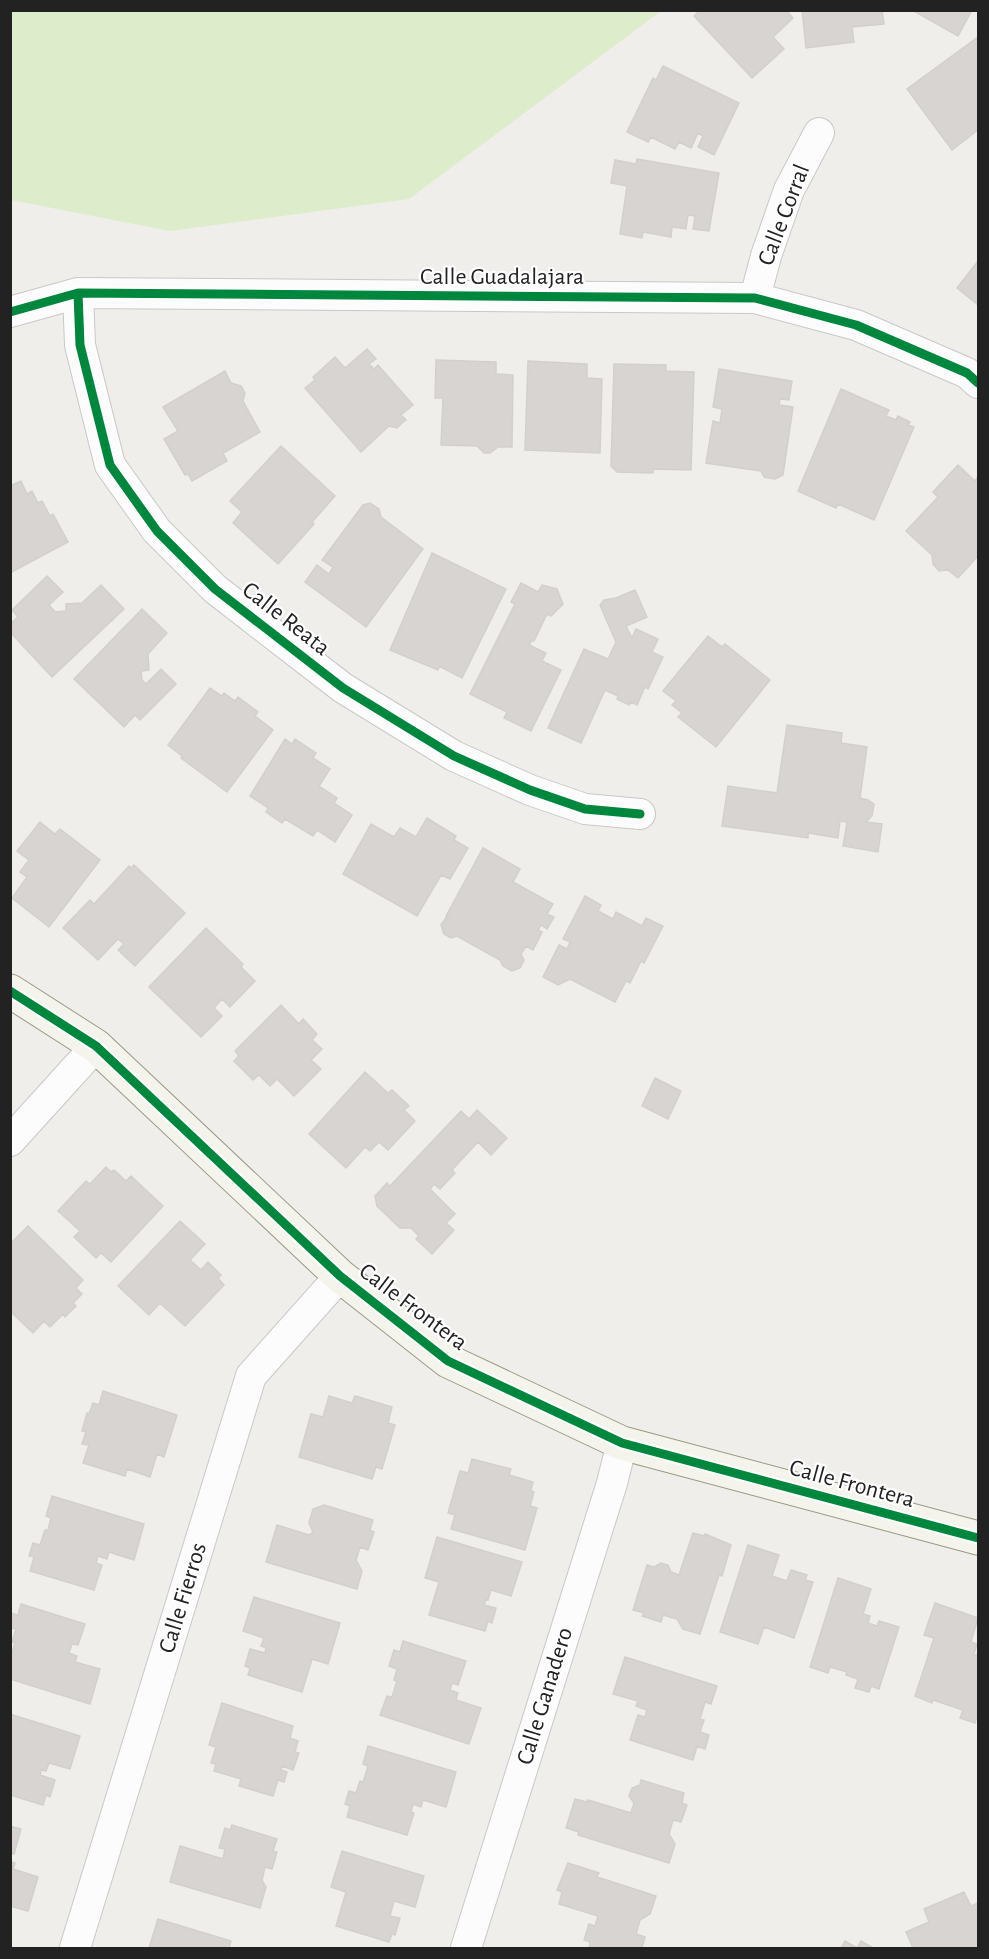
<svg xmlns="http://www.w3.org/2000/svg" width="989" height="1959" viewBox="0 0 989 1959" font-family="'Alegreya Sans',sans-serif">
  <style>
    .grass { fill: #ddeccb }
    .building { fill: #d7d4d2; stroke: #d3d0cc; stroke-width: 1.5 }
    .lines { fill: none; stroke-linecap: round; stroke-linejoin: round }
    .street-casing { stroke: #c9c8c7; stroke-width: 32 }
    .secondary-casing { stroke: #999a82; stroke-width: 35 }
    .street { stroke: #fdfcfc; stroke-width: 30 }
    .secondary { stroke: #f4f4ed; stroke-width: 33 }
    .cycleway-casing { stroke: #fff; stroke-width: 13 }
    .cycleway { stroke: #00873e; stroke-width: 9 }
    .labels { text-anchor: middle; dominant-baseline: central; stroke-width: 4.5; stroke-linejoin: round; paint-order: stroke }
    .street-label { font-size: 24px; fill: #222; stroke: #fff }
  </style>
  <rect width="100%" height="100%" fill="#f0eeeb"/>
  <path class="grass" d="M10,11L11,10L661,11L409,199L170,231L11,200Z"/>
  <path class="building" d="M700,10H786L793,18L773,37L784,49L752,78L694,16Z
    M802,10H882L884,24L852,27L854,42L806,48Z
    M912,10H972L958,36Z
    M978,37V130L952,150L907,89Z
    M663,66L739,103L714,155L698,147L703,136L698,133L691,148L679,142L675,149L651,137L648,142L627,132L653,78L656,80Z
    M637,159L719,173L709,231L693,229L695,216L688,215L686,229L672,227L671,237L643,232L642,238L620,234L627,186L611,183L615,160L636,164Z
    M978,261V305L957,288Z
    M367,349L376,359L369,364L374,369L378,365L413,405L401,415L406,420L402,423L397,428L389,426L361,452L305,388L315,380L313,377L335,357L345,368Z
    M436,360L496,362V374L513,375L512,447H498L490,453H484L477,446L441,445L443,398H435Z
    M528,361L587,364V378L602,379L600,453L525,450Z
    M614,364L666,365V371L694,372L691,470L653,469V473L617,472L611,466Z
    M719,369L792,381L789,400L780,399L779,405L793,407L783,475L775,479L764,477L761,471L706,463L713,421L720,423L722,409L713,407Z
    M225,371L231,383L241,386L245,393L243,401L260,432L223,453L227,461L192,481L188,474L185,475L164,439L178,431L163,407Z
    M841,389L889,410L886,416L896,420L898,416L910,422L908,425L914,427L874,520L838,504L836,508L798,491Z
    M281,446L335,496L312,522L314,524L278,564L233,523L242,512L230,501Z
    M958,465L975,481L977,478L978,479V556L958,578L948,570L939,571L933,564L932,555L906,531L938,497L933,492Z
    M21,481L27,494L32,491L38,503L42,501L50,516L53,514L68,542L10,573V486Z
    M370,503L379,509L381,517L423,549L366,627L305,582L317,565L329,574L333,567L322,560L363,505Z
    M432,553L506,589L462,678L439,666L438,670L390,650Z
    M47,576L63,592L49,605L55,612L66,611V604L82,603L101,585L124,609L52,677L10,632V624L18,617L12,610Z
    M521,583L538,592L542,585L557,589L563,604L551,616L547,614L534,641L532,640L529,645L546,653L542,661L561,670L531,731L504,718L507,712L470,694L515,604L511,602Z
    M635,590L647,617L626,626L632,638L636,629L658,639L652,652L663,657L648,689L645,687L637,705L631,702L629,705L617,699L618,696L605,690L581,743L548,728L584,649L608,659L616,642L600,605L604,600L616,598Z
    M142,609L167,633L148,654L149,670L141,671L142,680L146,684L161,669L176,684L140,720L135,715L124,727L74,679Z
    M708,636L722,647L725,644L770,680L716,747L678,717L682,713L672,705L676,701L663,691Z
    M210,688L222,696L224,693L235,701L238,697L258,712L255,716L273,730L227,792L181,758L182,756L168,745Z
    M787,725L842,733L841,743L867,747L860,798L868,800L874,804L872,816L866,822L882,824L878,852L843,846L847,822L840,821L838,838L808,833V838L722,826L728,786L777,793Z
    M285,739L292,744L295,739L316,753L313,758L330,769L319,786L337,798L334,803L352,815L335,842L317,830L313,836L285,819L282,823L266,812L268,808L250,796Z
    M427,818L456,836L454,840L468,848L450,879L441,875L417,916L343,874L371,824L394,837L400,828L416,837Z
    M40,822L55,834L60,829L100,860L49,927L12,898L27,877L20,872L29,860L17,851Z
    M483,848L520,869L513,882L553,904L547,914L554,917L547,929L541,925L538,930L542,932L533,950L526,946L521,954L524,960L520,968L512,971L503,966L500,960L457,936L451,938L444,934L441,925L446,918L449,917L446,916Z
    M134,865L185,913L135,966L118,950L124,944L118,939L98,960L63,928L90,900L94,904L129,866L131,868Z
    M585,896L601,905L598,911L613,919L616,912L642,926L646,918L663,926L644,963L641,961L630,983L626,981L615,1002L570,979L558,985L543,977L559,945L567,949L570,942L563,939Z
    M206,928L243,964L241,967L255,981L230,1007L222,999L214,1008L222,1016L201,1037L149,987Z
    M281,1005L299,1024L303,1019L317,1034L312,1040L322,1049L311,1060L321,1069L294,1096L277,1079L270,1086L259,1075L253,1080L234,1061L239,1056L235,1051Z
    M365,1072L388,1093L392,1090L409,1106L404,1110L415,1121L388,1150L379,1142L370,1151L365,1147L346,1168L309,1134Z
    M655,1078L681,1091L668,1119L642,1106Z
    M477,1110L507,1138L491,1155L478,1142L452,1170L455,1173L440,1189L434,1184L430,1189L455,1214L446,1223L454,1230L432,1254L416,1239L419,1236L411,1228H400L377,1206L375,1196L387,1183L390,1186L461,1111L469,1119Z
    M106,1167L111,1172L114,1170L126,1181L131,1176L163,1206L111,1262L101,1253L96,1258L74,1237L80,1231L58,1211L86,1181L90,1184Z
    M180,1221L205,1244L190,1260L201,1270L208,1262L221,1275L218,1278L224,1285L185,1326L160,1303L149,1315L118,1286Z
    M28,1226L83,1280L76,1288L82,1294L73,1303L76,1306L65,1317L63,1314L50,1327L44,1321L33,1333L10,1311V1244Z
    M103,1391L177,1415L164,1457L157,1454L150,1477L127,1469L125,1476L83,1463L89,1445L82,1444L86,1432L82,1431L87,1413L89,1414L93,1403L99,1405Z
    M329,1396L352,1403L355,1396L392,1407L388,1423L395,1425L382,1469L376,1467L372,1479L299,1457L311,1414L323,1417Z
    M472,1459L511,1469L509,1475L533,1482L531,1490L534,1492L530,1506L537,1508L525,1550L451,1529L455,1515L448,1513L460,1471L468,1473Z
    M52,1496L144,1524L134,1560L109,1552L107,1559L98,1556L96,1563L102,1565L94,1590L30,1571L34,1557L29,1556L33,1543L40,1545L45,1530H48L51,1518L46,1516Z
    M324,1505L373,1520L370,1530L374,1532L368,1550L360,1547L356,1560L362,1571L357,1589L266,1562L277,1525L309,1535L313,1532L309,1523L313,1509Z
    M693,1533L705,1536V1534L731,1545L722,1576L719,1575L700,1634L683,1629L677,1619L663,1615L661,1622L642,1616L644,1613L633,1610L647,1565L654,1567L661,1563L668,1565L671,1572L679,1575Z
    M437,1537L522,1562L511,1596L491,1590L488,1600L486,1599L484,1605L496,1608L492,1623L488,1621L485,1631L429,1615L439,1582L425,1578Z
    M748,1545L779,1555L772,1576L787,1581L791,1570L807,1575L805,1580L813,1582L794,1638L764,1627L758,1644L720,1632Z
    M838,1578L871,1589L863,1614L870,1616L868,1623L877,1626L879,1621L899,1627L879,1689L871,1686L869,1692L855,1688L858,1679L846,1675L847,1672L830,1667L828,1673L810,1667Z
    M254,1597L340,1623L328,1664L312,1659L302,1692L248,1675L250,1668L245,1666L250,1649L265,1653L266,1648L261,1646L264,1638L243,1631Z
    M935,1603L978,1618L971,1642L977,1644L974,1654L978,1656V1717L977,1716L975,1723L960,1718L963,1710L933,1700L932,1703L915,1696L934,1638L924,1635Z
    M21,1604L85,1624L78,1645L72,1644L69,1653L77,1656L75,1662L100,1669L90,1704L10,1679V1659L15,1643L12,1642L16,1629L10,1628V1613L18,1615Z
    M403,1641L466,1661L458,1685L452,1683L450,1690L458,1693L456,1700L481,1708L469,1744L380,1715L387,1696L392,1697L397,1681L394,1680L397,1669L389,1666L394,1650L400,1652Z
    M625,1657L717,1686L711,1704L705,1702L700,1719L704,1720L700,1732L709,1735L705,1749L697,1746L693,1760L630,1740L638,1715L645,1717L647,1710L636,1706L638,1701L613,1694Z
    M222,1703L293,1726L290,1738L298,1741L295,1752L299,1753L293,1770L282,1766L281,1770L287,1772L284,1782L278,1780L273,1796L239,1786L241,1779L214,1771L216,1764L211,1763L216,1747L209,1745Z
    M10,1714L80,1736L70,1769L49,1763L46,1771L41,1770L40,1775L55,1780L50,1797L46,1795L43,1805L10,1795Z
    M368,1746L456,1772L446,1807L423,1800L421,1807L413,1804L411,1812L414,1813L407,1835L347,1817L350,1806L345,1804L349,1791L356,1793L360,1781L363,1782L368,1766L363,1764Z
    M641,1780L684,1793L682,1803L687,1805L681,1822L673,1820L669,1834L675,1844L669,1863L578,1835L579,1832L566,1828L575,1799L587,1802L588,1800L631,1813L634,1803L629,1796L632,1788L640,1785Z
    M232,1825L277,1839L273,1851L277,1852L272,1869L265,1867L262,1880L266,1887L260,1908L170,1882L180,1846L223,1859L225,1849L219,1848L225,1828L230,1830Z
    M10,1826L21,1829L14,1854L10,1853Z
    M342,1851L424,1876L415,1907L394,1901L390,1916L400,1918L395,1935L392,1934L389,1942L336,1926L346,1892L331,1887Z
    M10,1862L15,1863L13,1869L38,1877L28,1911L10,1906Z
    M568,1863L599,1873L597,1877L656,1896L650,1914L640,1920L636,1934L645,1937L642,1948H589L590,1942L584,1940L589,1924L595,1926L598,1916L559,1904L562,1892L557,1890Z
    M964,1892L971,1906L978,1903V1948H913L906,1932L929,1922L924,1909Z
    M158,1919L231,1941L229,1948H149Z
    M845,1941L857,1948H841Z
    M861,1941L873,1948H857Z"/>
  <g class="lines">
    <defs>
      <path id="street" d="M78,293L80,345L110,465L157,531L215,589L343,688L454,756L530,790L585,809L640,814
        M755,298L766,256L789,190L819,133
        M10,312L78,293L755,298L856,325L967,373L978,383
        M10,1141L96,1046
        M75,1948L251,1376L340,1276
        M466,1948L612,1483L622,1443"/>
      <path id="secondary" d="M10,991L96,1046L340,1276L448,1361L622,1443L978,1538"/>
    </defs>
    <use href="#street" class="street-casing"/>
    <use href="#secondary" class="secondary-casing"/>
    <use href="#street" class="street"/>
    <use href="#secondary" class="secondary"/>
    <defs>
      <path id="cycleway" d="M78,293L80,345L110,465L157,531L215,589L343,688L454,756L530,790L585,809L640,814
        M10,312L78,293L755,298L856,325L967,373L978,383
        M10,991L96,1046L340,1276L448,1361L622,1443L978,1538"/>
    </defs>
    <use href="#cycleway" class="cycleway-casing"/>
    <use href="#cycleway" class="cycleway"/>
  </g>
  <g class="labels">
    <g class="street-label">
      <text transform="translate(784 215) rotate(-69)">Calle Corral</text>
      <text x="502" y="277">Calle Guadalajara</text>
      <text transform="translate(286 619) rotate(38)">Calle Reata</text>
      <text transform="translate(413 1307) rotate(37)">Calle Frontera</text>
      <text transform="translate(852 1484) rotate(15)">Calle Frontera</text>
      <text transform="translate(183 1598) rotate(-73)">Calle Fierros</text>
      <text transform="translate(545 1696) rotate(-73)">Calle Ganadero</text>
    </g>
  </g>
  <rect width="989" height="1959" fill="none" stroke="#222222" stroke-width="24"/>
</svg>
